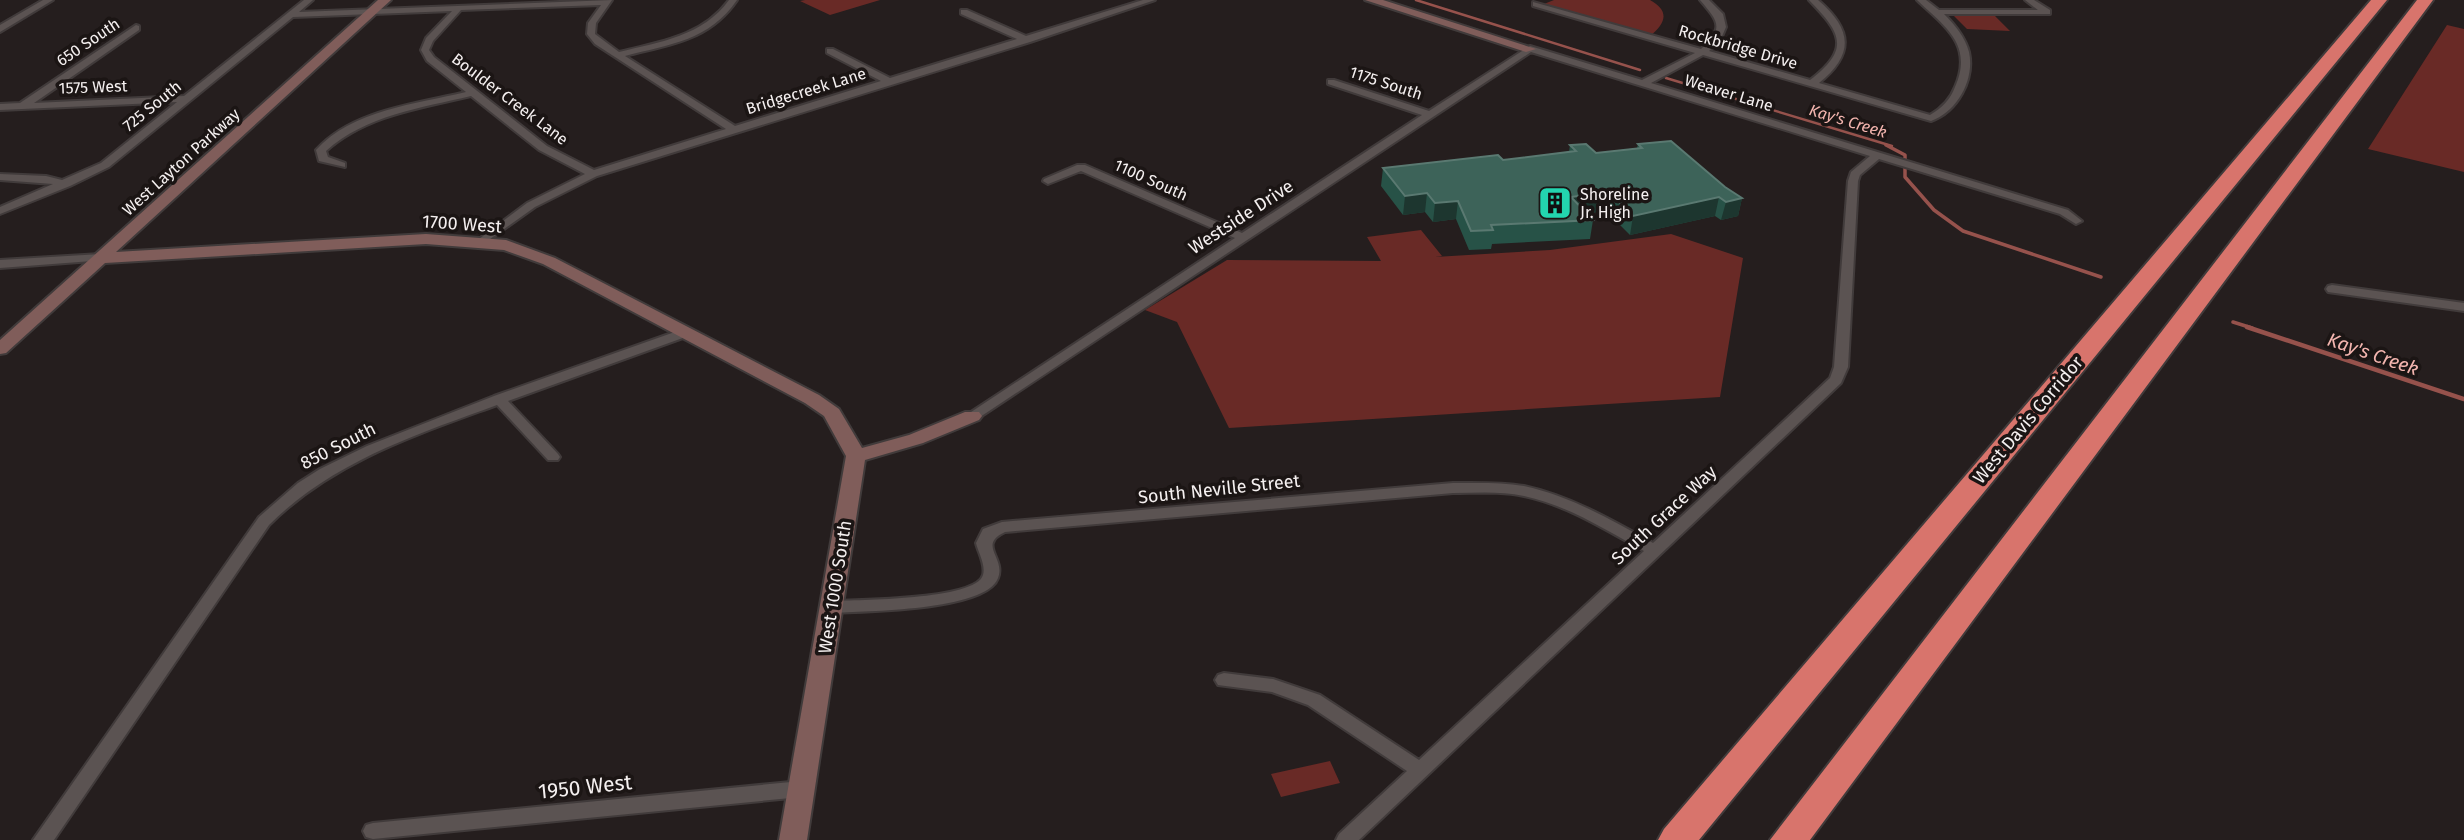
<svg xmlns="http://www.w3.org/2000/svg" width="2464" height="840" viewBox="0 0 2464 840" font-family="'Fira Sans',sans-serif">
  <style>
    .green { fill: #692a26 }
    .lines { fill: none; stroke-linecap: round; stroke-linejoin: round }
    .stream-far2 { stroke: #96524c; stroke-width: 2.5 }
    .stream-far1 { stroke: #96524c; stroke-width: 3.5 }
    .stream { stroke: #96524c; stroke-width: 4.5 }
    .street-casing { stroke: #413b3b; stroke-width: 4 }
    .secondary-casing { stroke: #413b3b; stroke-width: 4 }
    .highway-casing { stroke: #413b3b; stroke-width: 4 }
    .street { fill: #5b5352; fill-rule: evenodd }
    .secondary { fill: #805d5a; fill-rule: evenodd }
    .highway { fill: #d8746c; fill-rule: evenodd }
    .wall { fill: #275247 }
    .shaded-wall { fill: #1d362f }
    .building { fill: #3d6359; stroke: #5a7971; stroke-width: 2 }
    .labels { text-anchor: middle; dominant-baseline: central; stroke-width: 7; stroke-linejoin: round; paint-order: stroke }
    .far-street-label { font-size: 16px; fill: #f5f0f0; stroke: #1b1514 }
    .far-water-label { font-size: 16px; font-style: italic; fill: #f3b5af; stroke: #1b1514 }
    .far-poi-label { font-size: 16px; fill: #f5f0f0; stroke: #1b1514; text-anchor: start }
    .street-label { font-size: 18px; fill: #f5f0f0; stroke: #1b1514 }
    .water-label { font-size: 19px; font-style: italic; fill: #f3b5af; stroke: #1b1514 }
    .near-street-label { font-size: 21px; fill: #f5f0f0; stroke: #1b1514 }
  </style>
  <rect width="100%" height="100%" fill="#251e1e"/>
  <path class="green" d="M805,0H880L830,15L800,1Z
    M1554,0H1650C1670,11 1666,23 1650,36L1544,4Z
    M1953,15L1995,16L2010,31L1967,29Z
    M2447,25L2464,29V172L2368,149Z
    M1421,230L1442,256L1435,257L1550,250L1671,234L1743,258L1720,397L1229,428L1177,322L1145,310L1227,260L1381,261L1367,237Z
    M1330,761L1340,783L1281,797L1271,774Z"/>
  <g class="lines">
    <path class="stream-far2" d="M1416,0L1640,70
      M1666,78L1892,146"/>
    <path class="stream-far1" d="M1886,145L1905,155V177L1934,210L1963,231L2101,277
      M2233,322L2252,328"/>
    <path class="stream" d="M2247,327L2464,399"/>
    <defs>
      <path id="street" d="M43,0H53L0,32V25Z
        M304,0H313L299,12L612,0L596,23L595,34L619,52C660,42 703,36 729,0H737C709,41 670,44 625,56L735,126L881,81L827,53V49H833L890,78L1017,39L961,14V10H967L1026,36L1143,0H1155L1030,42L597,176L535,207L483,244L479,243V239L527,203L585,174L539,150L471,96C421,108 366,115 326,151L328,157L345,163V167L319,161L316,150C352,110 416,104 466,92L427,61L421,50L426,38L452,11L293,17L109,167L70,186L0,214V207L53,184L0,180V174L46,176L62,180L101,163L177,102L0,110V104L20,103L136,25L139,26V30L34,103L184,96ZM601,5L588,23L587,34L595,44L726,129L594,170L547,146L434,57L429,50L433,41L461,10Z
        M1700,0H1709L1723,14L1726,27L1720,41L1709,51L1810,80C1852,48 1840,32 1809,0H1818C1852,29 1855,54 1819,83L1930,115C1942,108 1950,100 1955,87C1974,44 1944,26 1917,0H1926L1939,10H2038L2025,0H2034L2050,10V14H1944C1955,25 1965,37 1969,52C1975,80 1957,112 1931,121L1703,55L1651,83L2068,210L2082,221L2076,224L2060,214L1879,159L1860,175L1858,181L1848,367L1841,383L1359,840H1336L1339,834L1407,771L1308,705L1272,692L1218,685L1215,680L1218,675L1224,673L1273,679L1320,695L1419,760L1644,551C1606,530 1567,505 1524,496C1501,491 1477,493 1453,493L1005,532C977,545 1006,558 998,578C986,611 864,611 832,613L826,611L824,607L826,603L832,601C857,600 976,600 983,575C986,565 978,552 976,543L983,529L1002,522L1453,483C1476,483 1501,482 1524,486C1570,496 1612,520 1653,543L1830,378L1834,367L1848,181L1851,172L1870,156L1531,52L977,419H967L965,416L1235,238L1081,171L1048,184L1043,181L1044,179L1077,165H1085L1242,233L1422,115L1328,84V80H1334L1429,111L1530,46L1642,80L1695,53L1533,6V2L1701,49C1725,28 1718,21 1700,0Z
        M101,254L107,258L105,260L0,268V260Z
        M2332,285L2464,303V311L2328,292L2326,289L2328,286Z
        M686,328L692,332L691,335L508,401L558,454L560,457L558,460H548L497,405C415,435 332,462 269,525L54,840H33L259,517L298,483L320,469L367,446L494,396Z
        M801,781L808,784L811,789L808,794L801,797L373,839L366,837L363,831L366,825L373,823Z"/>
      <path id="secondary" d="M378,0H391L116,252L426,234L506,240L555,258L819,395L839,409L862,448L909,435L965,412H979L982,416L979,420L923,443L865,460L807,840H779L846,456L824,416L805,403L543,264L504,250L426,244L105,263L6,353L0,354V340Z
        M1365,0H1383L1536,49L1526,52Z"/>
      <path id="highway" d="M2371,0H2387L1699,840H1658L1664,829Z
        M2417,0H2433L1810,840H1770Z"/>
    </defs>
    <use href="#street" class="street-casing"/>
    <use href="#secondary" class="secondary-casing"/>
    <use href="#highway" class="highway-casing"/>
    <use href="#street" class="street"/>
    <use href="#secondary" class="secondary"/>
    <use href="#highway" class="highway"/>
  </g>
  <path class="wall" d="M1638,144L1725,187L1742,198L1738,216L1721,220L1715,216L1630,235L1606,211L1587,213L1593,220L1590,239L1492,244L1491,249L1469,250L1456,219L1433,222L1425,212L1403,215L1381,186L1383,168L1503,160L1569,152L1570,145L1596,153L1637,148Z"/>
  <path class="shaded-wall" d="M1609,192L1606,211L1568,216L1571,197Z
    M1427,193L1425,212L1403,215L1405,196Z
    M1719,197L1715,216L1630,235L1633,216Z
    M1742,198L1738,216L1721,220L1726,202Z
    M1458,201L1456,219L1433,222L1435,203Z"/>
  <path class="building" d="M1671,141L1725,187L1742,198L1726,202L1719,197L1633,216L1609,192L1571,197L1593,220L1491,225L1493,230L1471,231L1458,201L1435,203L1427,193L1405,196L1383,168L1498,155L1503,160L1576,151L1570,145L1586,144L1596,153L1642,148L1638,144Z"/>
  <defs>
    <symbol id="building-square" viewBox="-11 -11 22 22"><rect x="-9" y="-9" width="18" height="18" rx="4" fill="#23d5af" stroke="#1b1514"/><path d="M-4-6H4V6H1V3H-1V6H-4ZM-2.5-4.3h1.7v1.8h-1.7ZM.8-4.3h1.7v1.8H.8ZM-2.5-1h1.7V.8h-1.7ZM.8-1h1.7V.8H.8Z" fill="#111"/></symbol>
  </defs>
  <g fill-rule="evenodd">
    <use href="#building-square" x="1536" y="184" width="38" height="38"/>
  </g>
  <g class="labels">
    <g class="far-street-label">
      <text transform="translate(88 42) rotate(-34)">650 South</text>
      <text transform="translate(1738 47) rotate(16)">Rockbridge Drive</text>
      <text transform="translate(1386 83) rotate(18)">1175 South</text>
      <text transform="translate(93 87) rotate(-2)">1575 West</text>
      <text transform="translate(806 91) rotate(-17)">Bridgecreek Lane</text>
      <text transform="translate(1729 93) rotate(17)">Weaver Lane</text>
      <text transform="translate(510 99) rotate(37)">Boulder Creek Lane</text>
      <text transform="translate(152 106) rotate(-39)">725 South</text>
      <text transform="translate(181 162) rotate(-42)">West Layton Parkway</text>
      <text transform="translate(1151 180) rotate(24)">1100 South</text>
    </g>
    <g class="far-water-label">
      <text transform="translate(1848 121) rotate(17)">Kay's Creek</text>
    </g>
    <g class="far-poi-label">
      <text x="1580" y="194">Shoreline<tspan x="1580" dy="18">Jr. High</tspan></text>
    </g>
    <g class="street-label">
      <text transform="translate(1241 217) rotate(-33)">Westside Drive</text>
      <text transform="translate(462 224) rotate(4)">1700 West</text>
      <text transform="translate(2028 420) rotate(-50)">West Davis Corridor</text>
      <text transform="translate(338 446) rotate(-27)">850 South</text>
      <text transform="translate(1219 489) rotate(-6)">South Neville Street</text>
      <text transform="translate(1664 515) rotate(-43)">South Grace Way</text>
      <text transform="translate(835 587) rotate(-81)">West 1000 South</text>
    </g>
    <g class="water-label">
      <text transform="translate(2373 354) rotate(19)">Kay's Creek</text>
    </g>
    <g class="near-street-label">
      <text transform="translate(585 787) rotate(-6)">1950 West</text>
    </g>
  </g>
</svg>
